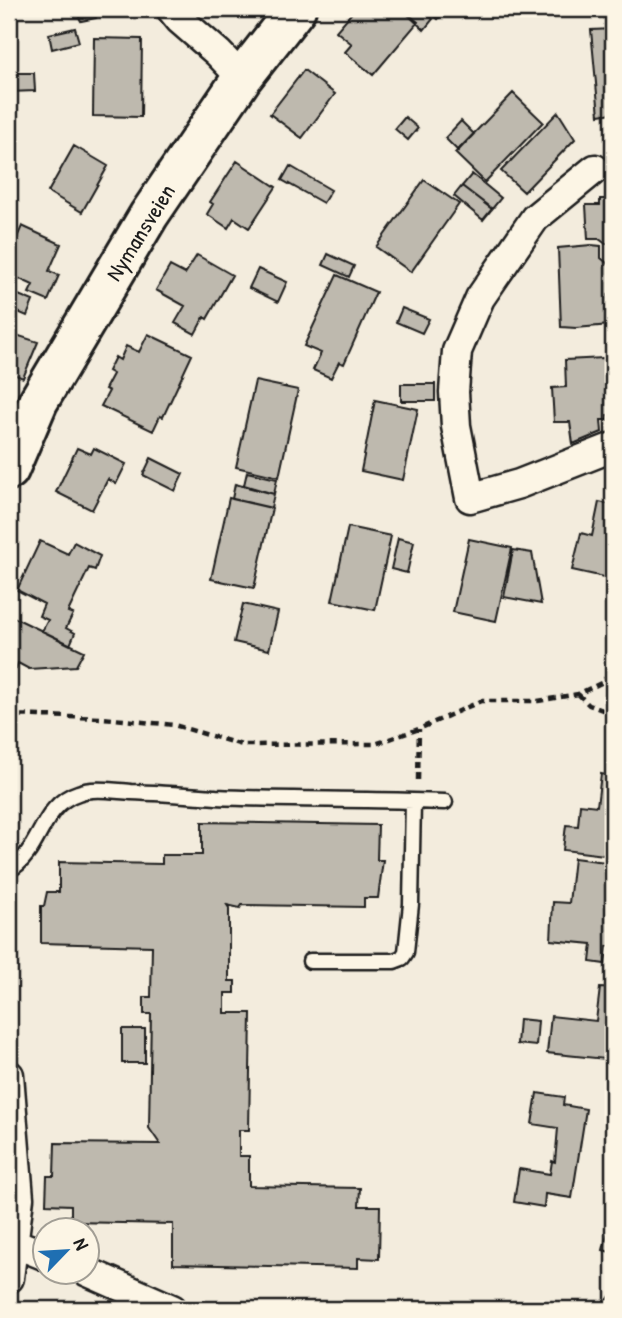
<svg xmlns="http://www.w3.org/2000/svg" width="622" height="1318" viewBox="0 0 622 1318" font-family="'Patrick Hand',sans-serif">
  <style>
    .building { fill: #beb9ae; stroke: #1c1c1c; stroke-width: 2 }
    .lines { fill: none; stroke-linecap: round; stroke-linejoin: round }
    .lane-casing { stroke: #1c1c1c; stroke-width: 19 }
    .street-casing { stroke: #1c1c1c; stroke-width: 33 }
    .secondary-casing { stroke: #1c1c1c; stroke-width: 44 }
    .path { stroke: #1c1c1c; stroke-width: 4.5; stroke-dasharray: 7 5; stroke-linecap: butt }
    .lane { stroke: #fcf5e5; stroke-width: 14 }
    .street { stroke: #fcf5e5; stroke-width: 28 }
    .secondary { stroke: #fcf5e5; stroke-width: 38 }
    .labels { text-anchor: middle; dominant-baseline: central; stroke-width: 7; stroke-linejoin: round; paint-order: stroke }
    .street-label { font-size: 23px; fill: #1c1c1c; stroke: #fcf5e5 }
  </style>
  <rect width="100%" height="100%" fill="#f3ecdd"/>
  <filter id="ink" filterUnits="userSpaceOnUse"><feTurbulence type="fractalNoise" baseFrequency=".0143" numOctaves="2"/><feDisplacementMap in="SourceGraphic" scale="14" xChannelSelector="R" yChannelSelector="G"/><feConvolveMatrix kernelMatrix="1 2 1 2 8 2 1 2 1" color-interpolation-filters="sRGB"/></filter>
  <g filter="url(#ink)">
    <path class="building" d="M75,9H93L96,18L81,21Z
      M355,9H402L418,22L373,75L345,52L352,44L336,31Z
      M404,9H421L433,19L424,30L404,11Z
      M426,9H447L438,19Z
      M75,28L79,42L52,49L49,34Z
      M613,29V113L599,115L591,30Z
      M94,38L142,39L141,117L93,116Z
      M304,70L335,94L302,138L270,114Z
      M9,73H34L35,91L9,92Z
      M513,93L543,122L485,182L455,153Z
      M558,112L575,139L524,192L501,171Z
      M405,117L418,128L408,140L395,129Z
      M461,121L474,134L458,151L445,138Z
      M74,146L108,166L82,212L48,192Z
      M237,161L276,187L249,228L234,218L228,228L207,214L213,204L210,202Z
      M290,166L331,190L323,203L282,180Z
      M472,174L501,198L492,209L462,186Z
      M424,180L459,204L411,272L376,247Z
      M462,186L492,209L483,220L454,196Z
      M600,199H613V244H606L599,239H588L586,205H600Z
      M22,226L61,244L49,271L59,275L48,301L29,293L33,285L9,274V256Z
      M591,245L601,246V258L613,268V289L608,295L610,325L576,328L561,327L558,248Z
      M328,254L354,266L349,277L323,265Z
      M197,255L232,275L207,319L204,317L195,334L175,323L185,306L156,290L170,266L185,274Z
      M258,269L287,282L278,302L249,288Z
      M337,275L376,292L344,364L339,362L331,378L313,370L321,353L304,346Z
      M9,291L33,301L27,316L9,308Z
      M402,308L429,319L422,333L396,322Z
      M9,325L16,328L13,334L38,342L23,378L11,373L9,379Z
      M148,334L192,355L163,417L160,416L153,431L101,406L109,391L105,389L113,374L108,371L115,357L120,360L126,346L139,352Z
      M609,341H613V377L611,378Z
      M604,358L605,377H608L609,393H612L613,415H607V420H601L602,432L573,444L570,422H554L552,388L566,387L565,360Z
      M255,381L298,390L279,477L236,467Z
      M401,384H435V401H401Z
      M375,400L418,409L403,480L361,471Z
      M77,448L91,454L94,448L126,464L116,484L108,479L92,510L56,492Z
      M151,458L183,474L175,491L143,475Z
      M247,472L277,479L274,494L244,485Z
      M235,484L274,494L271,508L232,499Z
      M229,498L272,508L254,588L211,579Z
      M599,502L613,505V579L572,570L581,533L592,536Z
      M348,527L391,536L375,610L332,601Z
      M398,538L414,542L407,573L391,569Z
      M469,539L512,548L496,621L453,612Z
      M40,541L68,554L74,542L100,556L95,570L89,568L68,612L73,614L66,628L75,633L70,645L42,631L48,620L39,616L44,604L17,590Z
      M513,550L532,553L541,604L504,597Z
      M243,604L278,612L269,650L234,642Z
      M9,615L84,651L76,666L29,669L18,663L16,669H9Z
      M601,774L613,776V856L563,850L566,825L578,826L580,804L597,806Z
      M202,822L378,825L377,860H383L378,898H364V907L242,905L240,908L227,905L229,908V981H235V993H225V1013H251L249,1130H239V1156H249V1186L360,1188L359,1206H380L379,1259L358,1258V1268L173,1264V1224L71,1222V1205L46,1204L47,1176H54L55,1143L160,1144L149,1128L151,1014H144V997H151L152,946L41,943V906H44L47,892H59V862L162,864V855H202Z
      M574,858L613,863V947L607,946L605,964L590,962L592,944L551,940L553,902L569,903Z
      M600,988L613,989V1055L605,1054V1059L547,1053L551,1016L596,1021Z
      M519,1019L538,1021L536,1046L517,1044Z
      M122,1029H145V1063H122Z
      M537,1093L564,1097L563,1105L586,1109L572,1198L545,1194L544,1207L514,1202L519,1169L550,1174L552,1161L555,1162L558,1128L532,1124Z
      M613,1213V1253L603,1250Z
      M613,1292V1309H601Z"/>
    <g class="lines">
      <defs>
        <path id="lane" d="M413,801L445,802
          M9,870C41,853 40,805 78,793C93,787 114,791 131,792C159,793 187,795 216,797C281,800 347,799 413,801L411,904L406,952L402,958L394,961H310"/>
        <path id="street" d="M171,9L180,20L218,53L242,78
          M595,169L535,218L480,298L457,351L454,392L456,426L470,498L519,484L613,447
          M9,1075L19,1198L9,1278
          M14,1243L46,1256
          M88,1272L172,1309"/>
        <path id="secondary" d="M9,470L38,402L149,215L242,78L296,9"/>
      </defs>
      <use href="#lane" class="lane-casing"/>
      <use href="#street" class="street-casing"/>
      <use href="#secondary" class="secondary-casing"/>
      <path class="path" d="M578,694L589,705L613,714
        M9,715L103,718L174,725L242,745L375,744L419,729L481,701H538L578,694L601,683L613,670
        M418,780L419,729"/>
      <use href="#lane" class="lane"/>
      <use href="#street" class="street"/>
      <use href="#secondary" class="secondary"/>
    </g>
  </g>
  <g class="labels">
    <g class="street-label">
      <text transform="translate(140 232) rotate(-58)">Nymansveien</text>
    </g>
  </g>
  <rect width="622" height="1318" fill="none" stroke="#fcf5e5" stroke-width="35"/>
  <rect x="18" y="18" width="587" height="1283" fill="none" stroke="#1c1c1c" stroke-width="2.5" filter="url(#ink)"/>
  <g transform="translate(66 1251) rotate(65)"><circle r="33" fill="#fcf5e5" stroke="#a29e95" stroke-width="2"/>
  <path d="M0-5L12 26L0 18L-12 26Z" fill="#1f6fb2"/>
  <text y="-10" font-size="19" font-weight="bold" text-anchor="middle" fill="#1c1c1c">N</text>
  </g>
</svg>
